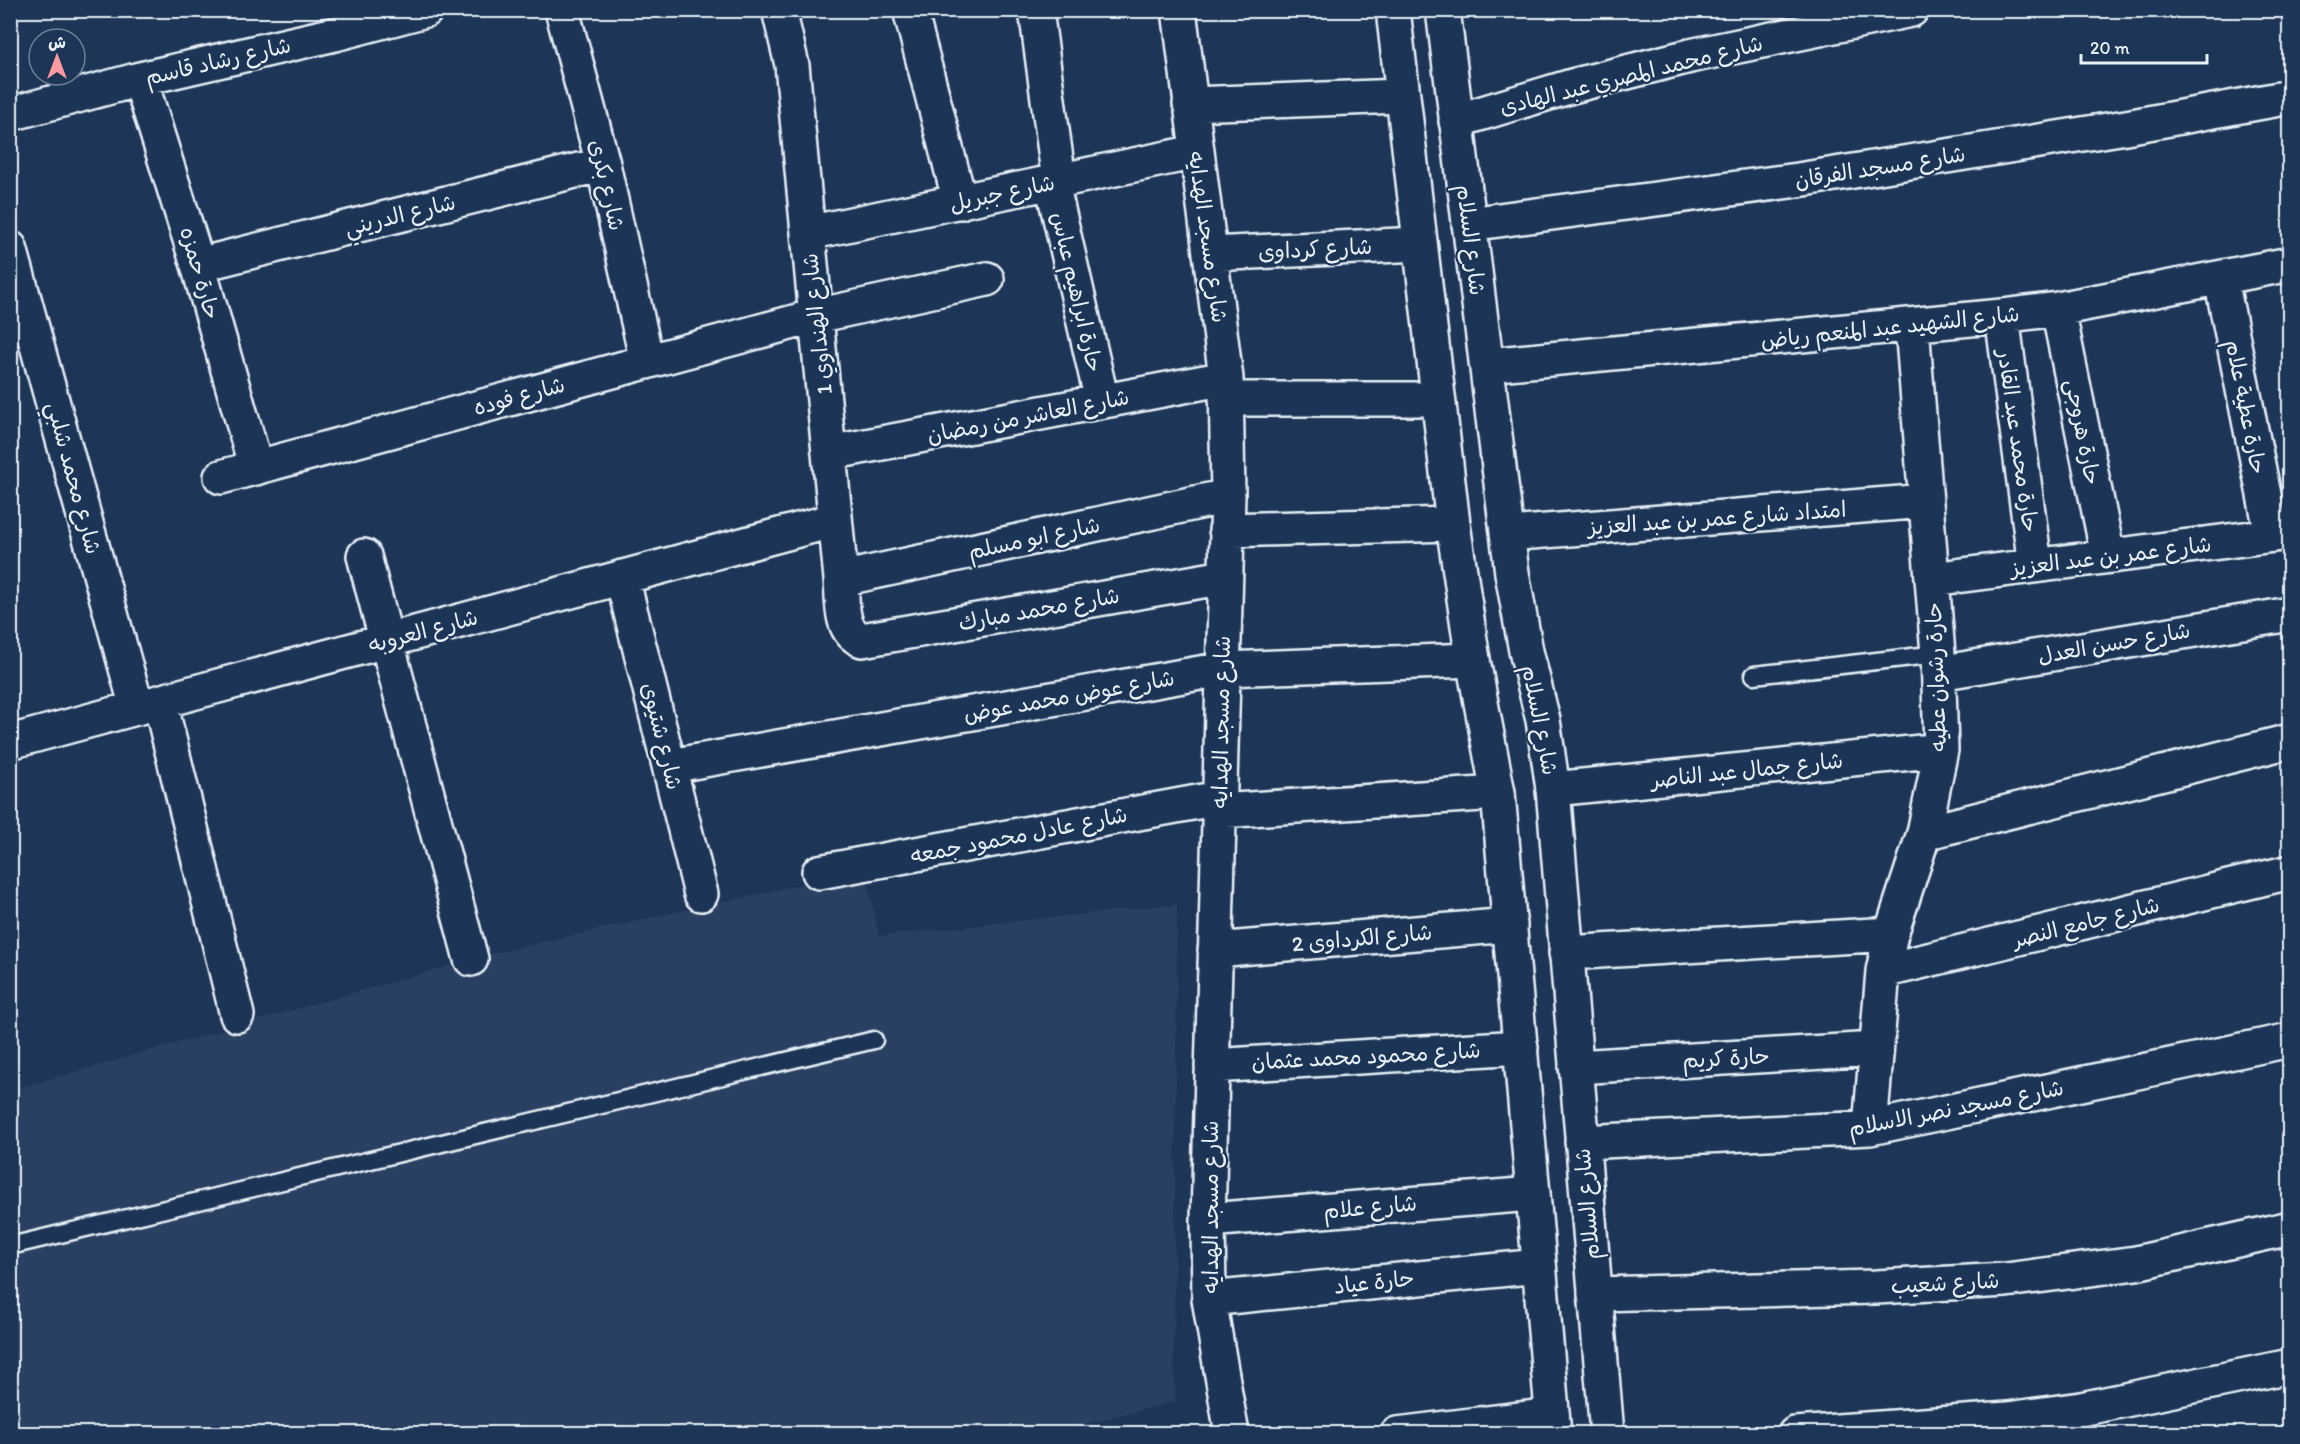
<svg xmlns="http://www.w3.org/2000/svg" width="2300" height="1444" viewBox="0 0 2300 1444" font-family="Itim,'Playpen Sans Arabic',sans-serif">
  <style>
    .built { fill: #2a4162 }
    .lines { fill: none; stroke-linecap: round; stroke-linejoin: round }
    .lane-casing { stroke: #e8f1f8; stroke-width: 21 }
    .street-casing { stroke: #e8f1f8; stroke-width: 38 }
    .secondary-casing { stroke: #e8f1f8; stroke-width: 38 }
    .lane { stroke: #1d3557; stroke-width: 16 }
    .street { stroke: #1d3557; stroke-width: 33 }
    .secondary { stroke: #1d3557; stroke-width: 33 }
    .labels { text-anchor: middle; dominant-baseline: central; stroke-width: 4.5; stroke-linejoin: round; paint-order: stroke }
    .street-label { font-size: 22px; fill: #e8f1f8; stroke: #1d3557 }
  </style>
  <rect width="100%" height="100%" fill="#1d3557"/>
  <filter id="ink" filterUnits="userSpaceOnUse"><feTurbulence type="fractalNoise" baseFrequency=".0167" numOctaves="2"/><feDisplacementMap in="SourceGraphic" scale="12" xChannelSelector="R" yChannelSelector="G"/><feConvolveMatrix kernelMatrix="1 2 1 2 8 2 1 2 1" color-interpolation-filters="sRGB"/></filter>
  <g filter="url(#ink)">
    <path class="built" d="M865,870L879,936L1177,904L1174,1362L1176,1401L1047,1434H11V1090L494,953Z"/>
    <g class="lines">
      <defs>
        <path id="lane" d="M1754,675L1938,654
          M10,1246L874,1040"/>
        <path id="street" d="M562,10L603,164L647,362
          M779,10L792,65L841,579C843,601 839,631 862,640L1225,577
          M910,10L960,202
          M1036,10L1059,181
          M1179,10L1226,378L1228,496L1208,1220L1209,1299L1232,1434
          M140,79L198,265L256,468
          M1190,104L1402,96
          M10,114L140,79L335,34L426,10
          M1456,121L1572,86L1690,56L1911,10
          M1052,183L1102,401
          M1469,224L1798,180L2126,127L2290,97
          M808,233L1196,152
          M10,248L137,708
          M1210,254L1420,244
          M198,265L603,164
          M2221,279L2272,535
          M2058,309L2108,556
          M2002,316L2035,565
          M1487,365L2002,316L2058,309L2290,264
          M1226,399H1438
          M829,453L1226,378
          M221,477L816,316L987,279
          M1226,530L1453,524
          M1508,534L1926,501
          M364,556L471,959
          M622,577L701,894
          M841,579L1228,496
          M1932,579L2290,533
          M1939,673L2290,614
          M160,702L237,1015
          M10,742L835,520
          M670,766L1223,669L1473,660
          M1553,789L1941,750
          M1219,811L1498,793
          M1924,833L2290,741
          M819,872L1219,798
          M1215,950L1510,925
          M1566,953L1891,934
          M1883,971L2290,872
          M1212,1066L1521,1047
          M1576,1067L1875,1049
          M1870,1128L1883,971L1891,934L1924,833L1941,750L1938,654L1912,326
          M1582,1142L1870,1128L2290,1040
          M1208,1220L1533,1194
          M1595,1294L1876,1287L2006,1280L2136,1263L2290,1228
          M1209,1299L1539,1266
          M1397,1434L1552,1415
          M1795,1434L2008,1419L2081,1409L2290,1366"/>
        <path id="secondary" d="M1393,10L1453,524L1473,660L1498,793L1554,1434
          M1443,10L1512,573L1526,651L1543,720L1553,789L1607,1434"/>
      </defs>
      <use href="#lane" class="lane-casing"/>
      <use href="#street" class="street-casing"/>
      <use href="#secondary" class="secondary-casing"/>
      <use href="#lane" class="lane"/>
      <use href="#street" class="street"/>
      <use href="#secondary" class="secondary"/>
    </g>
  </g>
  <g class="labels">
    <g class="street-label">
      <text transform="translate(218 61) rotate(-13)">شارع رشاد قاسم</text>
      <text transform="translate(1631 75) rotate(-14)">شارع محمد المصري عبد الهادى</text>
      <text transform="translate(1880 167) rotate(-9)">شارع مسجد الفرقان</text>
      <text transform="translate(607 185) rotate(77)">شارع بكرى</text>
      <text transform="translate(1002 193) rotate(-12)">شارع جبريل</text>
      <text transform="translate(400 215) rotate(-14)">شارع الدريني</text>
      <text transform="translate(1208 237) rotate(82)">شارع مسجد الهدايه</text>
      <text transform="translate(1471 240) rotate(83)">شارع السلام</text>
      <text transform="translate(1315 249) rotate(-3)">شارع كرداوى</text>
      <text transform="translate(200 273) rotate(74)">حارة حمزه</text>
      <text transform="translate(1077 292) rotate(77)">حارة ابراهيم عباس</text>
      <text transform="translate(817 324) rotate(-96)">شارع الهنداوي 1</text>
      <text transform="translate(1890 327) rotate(-6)">شارع الشهيد عبد المنعم رياض</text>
      <text transform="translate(519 396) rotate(-15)">شارع فوده</text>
      <text transform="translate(2246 407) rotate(79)">حارة عطية علام</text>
      <text transform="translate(1028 416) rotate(-11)">شارع العاشر من رمضان</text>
      <text transform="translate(2083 432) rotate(79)">حارة هروجى</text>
      <text transform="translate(2018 441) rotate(82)">حارة محمد عبد القادر</text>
      <text transform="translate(74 478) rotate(75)">شارع محمد شلبي</text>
      <text transform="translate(1717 518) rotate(-4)">امتداد شارع عمر بن عبد العزيز</text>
      <text transform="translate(1034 538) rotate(-12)">شارع ابو مسلم</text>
      <text transform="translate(2111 556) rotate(-7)">شارع عمر بن عبد العزيز</text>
      <text transform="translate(1039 609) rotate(-10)">شارع محمد مبارك</text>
      <text transform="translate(423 631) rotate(-15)">شارع العروبه</text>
      <text transform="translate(2114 643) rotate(-10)">شارع حسن العدل</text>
      <text transform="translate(1936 677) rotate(-92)">حارة رشوان عطيه</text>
      <text transform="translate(1069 696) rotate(-10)">شارع عوض محمد عوض</text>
      <text transform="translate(1540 720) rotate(79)">شارع السلام</text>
      <text transform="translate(1221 722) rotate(-89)">شارع مسجد الهدايه</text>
      <text transform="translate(662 736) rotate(76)">شارع شتيوى</text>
      <text transform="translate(1747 770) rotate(-6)">شارع جمال عبد الناصر</text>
      <text transform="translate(1019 835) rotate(-11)">شارع عادل محمود جمعه</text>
      <text transform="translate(2086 922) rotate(-14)">شارع جامع النصر</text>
      <text transform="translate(1362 938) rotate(-5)">شارع الكرداوى 2</text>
      <text transform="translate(1366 1056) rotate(-3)">شارع محمود محمد عثمان</text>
      <text transform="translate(1726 1058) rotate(-3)">حارة كريم</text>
      <text transform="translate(1956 1108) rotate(-11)">شارع مسجد نصر الاسلام</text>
      <text transform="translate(1587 1204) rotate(-95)">شارع السلام</text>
      <text transform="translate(1210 1207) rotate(-90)">شارع مسجد الهدايه</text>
      <text transform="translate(1370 1207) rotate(-5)">شارع علام</text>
      <text transform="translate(1374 1282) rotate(-6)">حارة عياد</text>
      <text transform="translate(1945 1283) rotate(-3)">شارع شعيب</text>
    </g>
  </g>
  <rect width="2300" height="1444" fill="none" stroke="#1d3557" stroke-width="36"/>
  <rect x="18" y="18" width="2264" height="1408" fill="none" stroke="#e8f1f8" stroke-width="2" filter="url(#ink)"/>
  <g transform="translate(57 57)"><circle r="28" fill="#1d3557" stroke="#6e8097" stroke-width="1.5"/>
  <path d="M0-4.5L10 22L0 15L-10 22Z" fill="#ff9aa2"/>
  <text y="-9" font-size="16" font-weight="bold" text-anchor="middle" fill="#e8f1f8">ش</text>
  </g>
  <path d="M2081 54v9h126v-9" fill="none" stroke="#e8f1f8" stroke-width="3"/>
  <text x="2090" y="54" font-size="18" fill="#e8f1f8" stroke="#1d3557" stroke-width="4.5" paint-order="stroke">20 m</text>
</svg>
